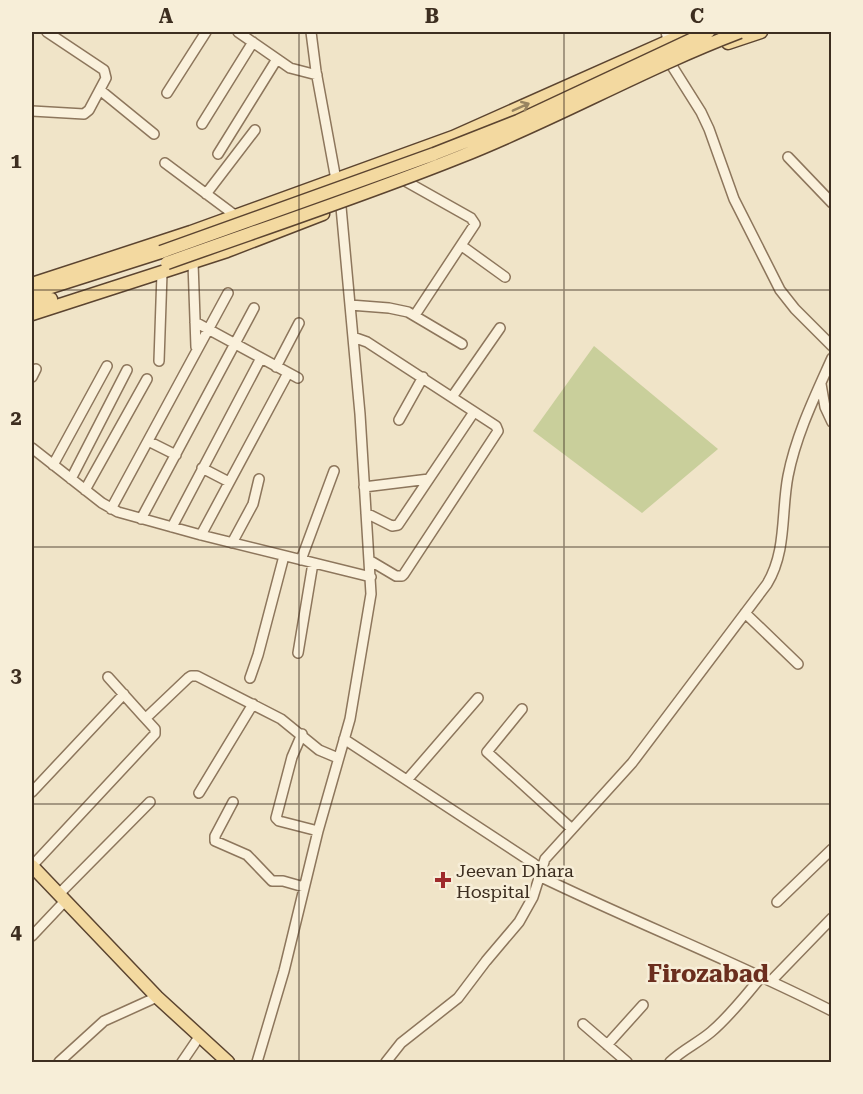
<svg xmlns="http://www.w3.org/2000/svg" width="863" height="1094" viewBox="0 0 863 1094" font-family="'Roboto Serif',serif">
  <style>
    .green { fill: #c9cf9b }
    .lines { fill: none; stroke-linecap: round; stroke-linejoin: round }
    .minor-casing { stroke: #8d765c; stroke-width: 12 }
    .major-casing { stroke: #5b4430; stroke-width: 15 }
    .minor { stroke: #faf1dc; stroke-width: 9 }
    .major { stroke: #f3d9a0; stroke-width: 12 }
    .major-bridge-casing { stroke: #5b4430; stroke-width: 15; stroke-linecap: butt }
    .major-bridge { stroke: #f3d9a0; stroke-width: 12 }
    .oneway { stroke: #988460 }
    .grid { fill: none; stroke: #3d2e20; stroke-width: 1.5; stroke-opacity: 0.55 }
    .poi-dot { fill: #9e2a2b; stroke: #f7eed8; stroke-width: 2 }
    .labels { text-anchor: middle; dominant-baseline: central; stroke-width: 5; stroke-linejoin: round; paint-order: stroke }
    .poi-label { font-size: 18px; fill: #3d2e20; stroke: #f7eed8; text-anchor: start }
    .district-label { font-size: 24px; font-weight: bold; fill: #6b2e1e; stroke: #f7eed8 }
    .neatline { fill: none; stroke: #3d2e20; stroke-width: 2 }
    .grid-label { font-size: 20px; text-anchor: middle; font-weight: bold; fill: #3d2e20 }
  </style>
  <rect width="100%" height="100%" fill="#f0e4c8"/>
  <path class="green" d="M594,346L718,449L642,513L533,431Z"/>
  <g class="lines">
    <defs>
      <path id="minor" d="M238,32L290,68L317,75
        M666,32L668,40
        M672,66L701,112L709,129L734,199L780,290L795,309L832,346
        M100,90L154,134
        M167,93L206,32
        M32,111L84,114L89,110L106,78L104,70L47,32
        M202,124L253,42
        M218,154L277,59
        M788,157L832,203
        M165,163L236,216
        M407,182L471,218L475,224L415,315
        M206,194L255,130
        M462,246L505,277
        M193,263L196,347
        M350,305L389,308L408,312L462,344
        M195,322L298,378
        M353,337L367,342L496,426L498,431L404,574L402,576H396L369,560
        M159,361L162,273
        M276,367L299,323
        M32,377L36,369
        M821,384L825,407L832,422
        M452,397L500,328
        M399,420L423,377
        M148,441L176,455
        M32,448L102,503L118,512L201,535L371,577
        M53,465L107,366
        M202,468L229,482
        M71,479L127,370
        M364,487L429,479
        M85,490L147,379
        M111,509L228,293
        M366,513L392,526L398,525L474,412
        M141,519L254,308
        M172,527L261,358
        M201,535L288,373
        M232,543L253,504L259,479
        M301,560L334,471
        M745,613L798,664
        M298,653L313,563
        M108,677L144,717H147L188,678L191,676H197L281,719L319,750L338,758
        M250,678L258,655L284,556
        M522,709L487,752L572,829
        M302,734L292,757L276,818L279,821L318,831
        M344,739L533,863L540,869
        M407,780L478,698
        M32,792L124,694
        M199,793L253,704
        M233,802L215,836V841L247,855L272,881H283L304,887
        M32,866L155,734V729L144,717
        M539,876C636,923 736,962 832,1011
        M59,894L150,802
        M777,902L832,849
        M32,936L65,901
        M772,980L832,918
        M583,1024L627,1062
        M607,1045L643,1005
        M59,1062L104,1021L157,997
        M182,1062L199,1037
        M257,1062L284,971L318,831L350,719L371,594L360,414L341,207L316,71L311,32
        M386,1062L401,1043L458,998L486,961L519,922L533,897L545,859L632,763L767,584C787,551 781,512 788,476C796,435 815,396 832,358
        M670,1062C682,1050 698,1043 711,1032C730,1016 746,995 762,976"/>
      <path id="major" d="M728,43L761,32
        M32,284L191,232L453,137L689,32
        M32,293L161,252
        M32,306L51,299
        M32,314L227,251L323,214
        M32,866L157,997L228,1062"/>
    </defs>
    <use href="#minor" class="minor-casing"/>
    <use href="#major" class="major-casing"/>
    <use href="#minor" class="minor"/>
    <use href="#major" class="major"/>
    <defs>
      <path id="major-bridge" d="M161,252L434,154L518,121L708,32
        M167,263C265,228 365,195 462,156C556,119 645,68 740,32"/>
    </defs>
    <use href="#major-bridge" class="major-bridge-casing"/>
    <use href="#major-bridge" class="major-bridge"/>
  </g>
  <defs><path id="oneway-shaft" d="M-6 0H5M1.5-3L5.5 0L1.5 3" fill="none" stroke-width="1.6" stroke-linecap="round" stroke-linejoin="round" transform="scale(1.5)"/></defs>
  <use class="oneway" href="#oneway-shaft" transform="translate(521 107) rotate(-24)"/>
  <path class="grid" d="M299,32V1062M564,32V1062M32,290H832M32,547H832M32,804H832"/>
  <path class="poi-dot" d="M440 871h6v6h6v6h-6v6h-6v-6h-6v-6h6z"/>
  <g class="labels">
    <g class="poi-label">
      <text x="456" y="870">Jeevan Dhara<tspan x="456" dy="21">Hospital</tspan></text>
    </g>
    <g class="district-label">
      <text x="708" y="974">Firozabad</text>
    </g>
  </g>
  <rect width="863" height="1094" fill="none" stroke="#f7eed8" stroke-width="66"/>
  <rect x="33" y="33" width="797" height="1028" class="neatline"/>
  <g class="grid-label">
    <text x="166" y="23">A</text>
    <text x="432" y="23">B</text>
    <text x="697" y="23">C</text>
    <text x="16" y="168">1</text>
    <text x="16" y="425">2</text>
    <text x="16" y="682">3</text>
    <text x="16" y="939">4</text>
  </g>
</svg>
